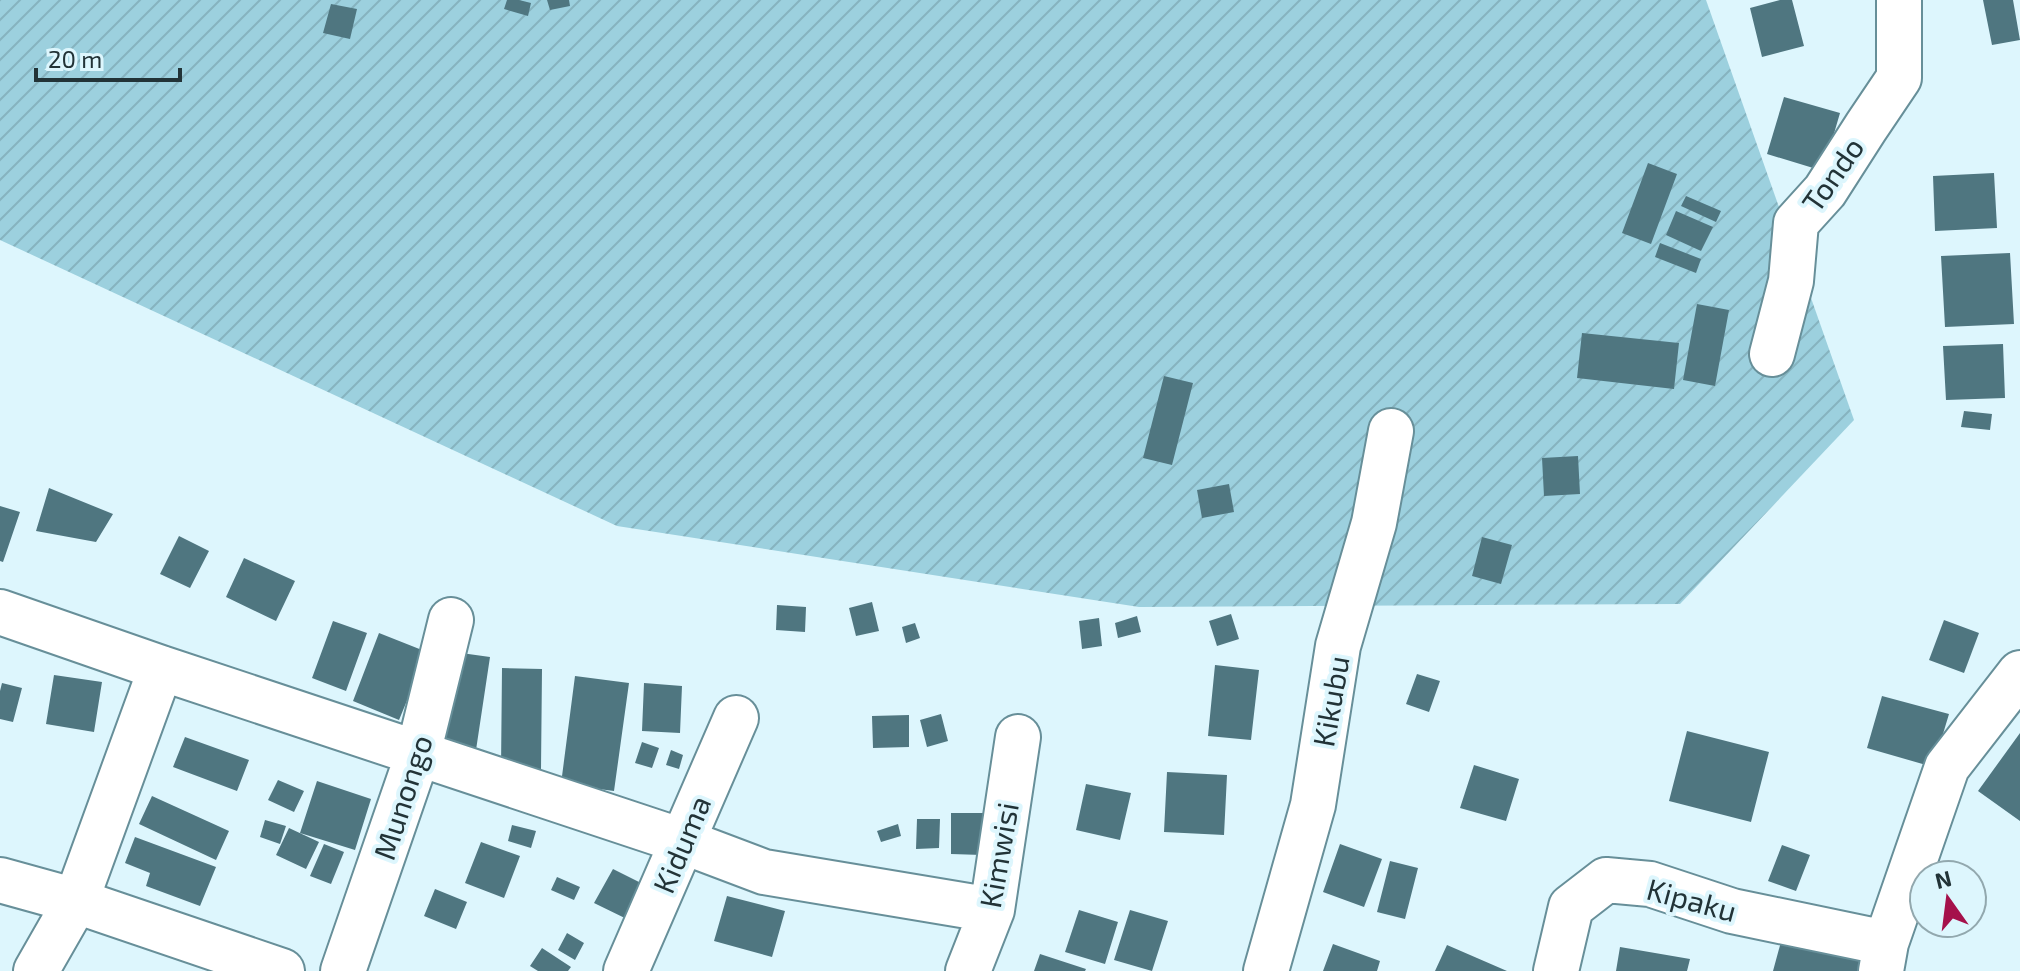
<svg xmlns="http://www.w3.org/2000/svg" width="2020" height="971" viewBox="0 0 2020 971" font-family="'Exo 2',sans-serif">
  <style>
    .garden { fill: url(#garden-furrows) }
    .building { fill: #4f7680 }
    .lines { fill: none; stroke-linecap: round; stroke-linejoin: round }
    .minor-casing { stroke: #678f99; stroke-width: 48 }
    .minor { stroke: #fff; stroke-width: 44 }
    .labels { text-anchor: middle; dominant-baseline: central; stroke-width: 8; stroke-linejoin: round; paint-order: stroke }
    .street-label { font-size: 30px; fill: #223337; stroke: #ddf6fd }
  </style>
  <defs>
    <pattern id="garden-furrows" width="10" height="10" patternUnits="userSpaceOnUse" patternTransform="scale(2)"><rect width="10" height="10" fill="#9cd0de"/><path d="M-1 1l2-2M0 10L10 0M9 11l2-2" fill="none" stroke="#86b3bf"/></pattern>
  </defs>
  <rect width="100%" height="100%" fill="#ddf6fd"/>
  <path class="garden" d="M0,0H1706L1854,420L1680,604L1139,607L617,526L0,240Z"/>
  <path class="building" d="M507,0H519L531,3L528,16L504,9Z
    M547,0H569L570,6L550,10Z
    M1780,0H1792L1804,46L1762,57L1750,8Z
    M1983,0H2013L2020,40L1992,45Z
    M331,4L357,9L350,39L323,33Z
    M1784,97L1840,113L1823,171L1767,154Z
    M1648,163L1677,174L1651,244L1622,233Z
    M1994,173L1997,228L1935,231L1933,176Z
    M1686,196L1721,211L1716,222L1681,206Z
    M1676,211L1713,227L1701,251L1666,235Z
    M1660,243L1701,259L1696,273L1655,257Z
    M2010,253L2014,324L1945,327L1941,256Z
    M1697,304L1729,310L1715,386L1683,380Z
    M1582,333L1679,343L1674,389L1577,378Z
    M2003,344L2005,398L1946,400L1943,346Z
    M1164,376L1193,383L1172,465L1143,458Z
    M1964,411L1992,414L1990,430L1961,427Z
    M1578,456L1580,494L1544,496L1542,458Z
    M1229,484L1234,512L1202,518L1197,490Z
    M49,488L113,514L96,542L36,531Z
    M0,506L20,512L3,562L0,561Z
    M179,536L209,551L190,588L160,574Z
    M1482,537L1512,545L1501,584L1472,576Z
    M244,558L295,581L276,621L226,597Z
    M872,602L879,631L856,636L849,608Z
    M777,605L806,607L805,632L776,630Z
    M1231,614L1239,639L1217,646L1209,621Z
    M1137,616L1141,632L1118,638L1115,623Z
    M1099,618L1102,646L1082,649L1079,621Z
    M1944,620L1979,633L1964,673L1929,660Z
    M333,621L367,633L346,691L312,678Z
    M915,623L920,638L906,643L902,627Z
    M379,633L427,652L399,720L353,701Z
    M454,652L490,657L476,750L441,744Z
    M1215,665L1259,670L1251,740L1208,736Z
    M502,668L542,669L541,770L501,769Z
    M1417,674L1440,681L1429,712L1406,704Z
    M54,675L102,682L94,732L46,724Z
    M575,676L629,683L614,791L561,784Z
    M2,683L22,688L13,722L0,719V691Z
    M644,683L682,686L680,733L642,731Z
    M1882,696L1949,714L1933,767L1867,748Z
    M941,714L948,741L927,747L920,720Z
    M909,715V747L873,748L872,716Z
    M1687,731L1769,752L1751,822L1669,801Z
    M2020,733V821L1978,791Z
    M185,737L249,760L237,791L173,767Z
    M642,742L659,748L652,768L635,763Z
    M671,750L683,755L679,769L666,765Z
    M1474,765L1519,779L1506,821L1460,808Z
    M1167,772L1227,775L1224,835L1164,832Z
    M278,780L304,791L294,812L268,800Z
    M317,781L371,799L355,850L300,833Z
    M1086,784L1131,793L1120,840L1076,830Z
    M152,796L229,831L216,860L139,824Z
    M951,813H983L982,855L951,854Z
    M917,819H940L939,848L916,849Z
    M265,820L286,826L280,844L260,837Z
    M898,824L901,836L881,842L877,831Z
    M512,825L536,831L531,848L508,841Z
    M289,828L319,842L306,869L276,855Z
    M135,837L216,867L200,906L146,886L150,873L125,863Z
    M481,842L520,856L504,898L465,883Z
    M324,844L344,852L331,884L310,876Z
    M1340,844L1382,859L1364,907L1323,892Z
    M1782,845L1810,855L1796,891L1768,881Z
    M1390,861L1418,868L1405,919L1377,912Z
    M613,869L653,889L635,923L594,903Z
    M557,877L580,887L574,900L551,890Z
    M435,889L467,902L456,929L424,916Z
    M727,896L785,911L772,957L714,941Z
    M1079,910L1118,922L1105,964L1065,952Z
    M1130,910L1168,921L1152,971L1114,960Z
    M567,933L584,943L575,960L558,950Z
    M1782,938L1867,961L1864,971H1773Z
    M1333,944L1380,961L1377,971H1323Z
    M1447,945L1507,971H1435Z
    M1620,947L1690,959L1687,971H1616Z
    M542,948L571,967L568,971H538L530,966Z
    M1040,954L1086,969L1085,971H1034Z"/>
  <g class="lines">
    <defs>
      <path id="minor" d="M1772,354L1791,281L1796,223L1825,191L1866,127L1899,78V0
        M0,612L161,668L682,841L764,872L992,910
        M0,880L76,901L282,971
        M36,971L76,901L161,668
        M343,971L418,754L451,620
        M626,971L736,718
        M968,971L992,910L1018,737
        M1266,971L1313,805L1338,646L1374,523L1391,431
        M1556,971L1571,907L1606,880L1650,884L1732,911L1886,943
        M1881,971L1886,943L1947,767L2020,673"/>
    </defs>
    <use href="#minor" class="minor-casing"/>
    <use href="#minor" class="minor"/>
  </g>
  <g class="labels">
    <g class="street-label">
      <text transform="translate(1832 174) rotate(-55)">Tondo</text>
      <text transform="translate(1330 701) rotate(-80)">Kikubu</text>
      <text transform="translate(402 797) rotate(-72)">Munongo</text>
      <text transform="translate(681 844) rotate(-67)">Kiduma</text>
      <text transform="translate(998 855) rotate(-80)">Kimwisi</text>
      <text transform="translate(1692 899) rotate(15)">Kipaku</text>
    </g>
  </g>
  <g transform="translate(1948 899) rotate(346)"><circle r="38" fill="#ddf6fd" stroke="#92a8ae" stroke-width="2"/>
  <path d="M0-6L14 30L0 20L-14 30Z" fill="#a5114b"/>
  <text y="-12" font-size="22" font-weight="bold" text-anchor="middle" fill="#223337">N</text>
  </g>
  <path d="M36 68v12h144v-12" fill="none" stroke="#223337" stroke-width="4"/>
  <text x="48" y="68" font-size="24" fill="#223337" stroke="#ddf6fd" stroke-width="6" paint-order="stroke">20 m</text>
</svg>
